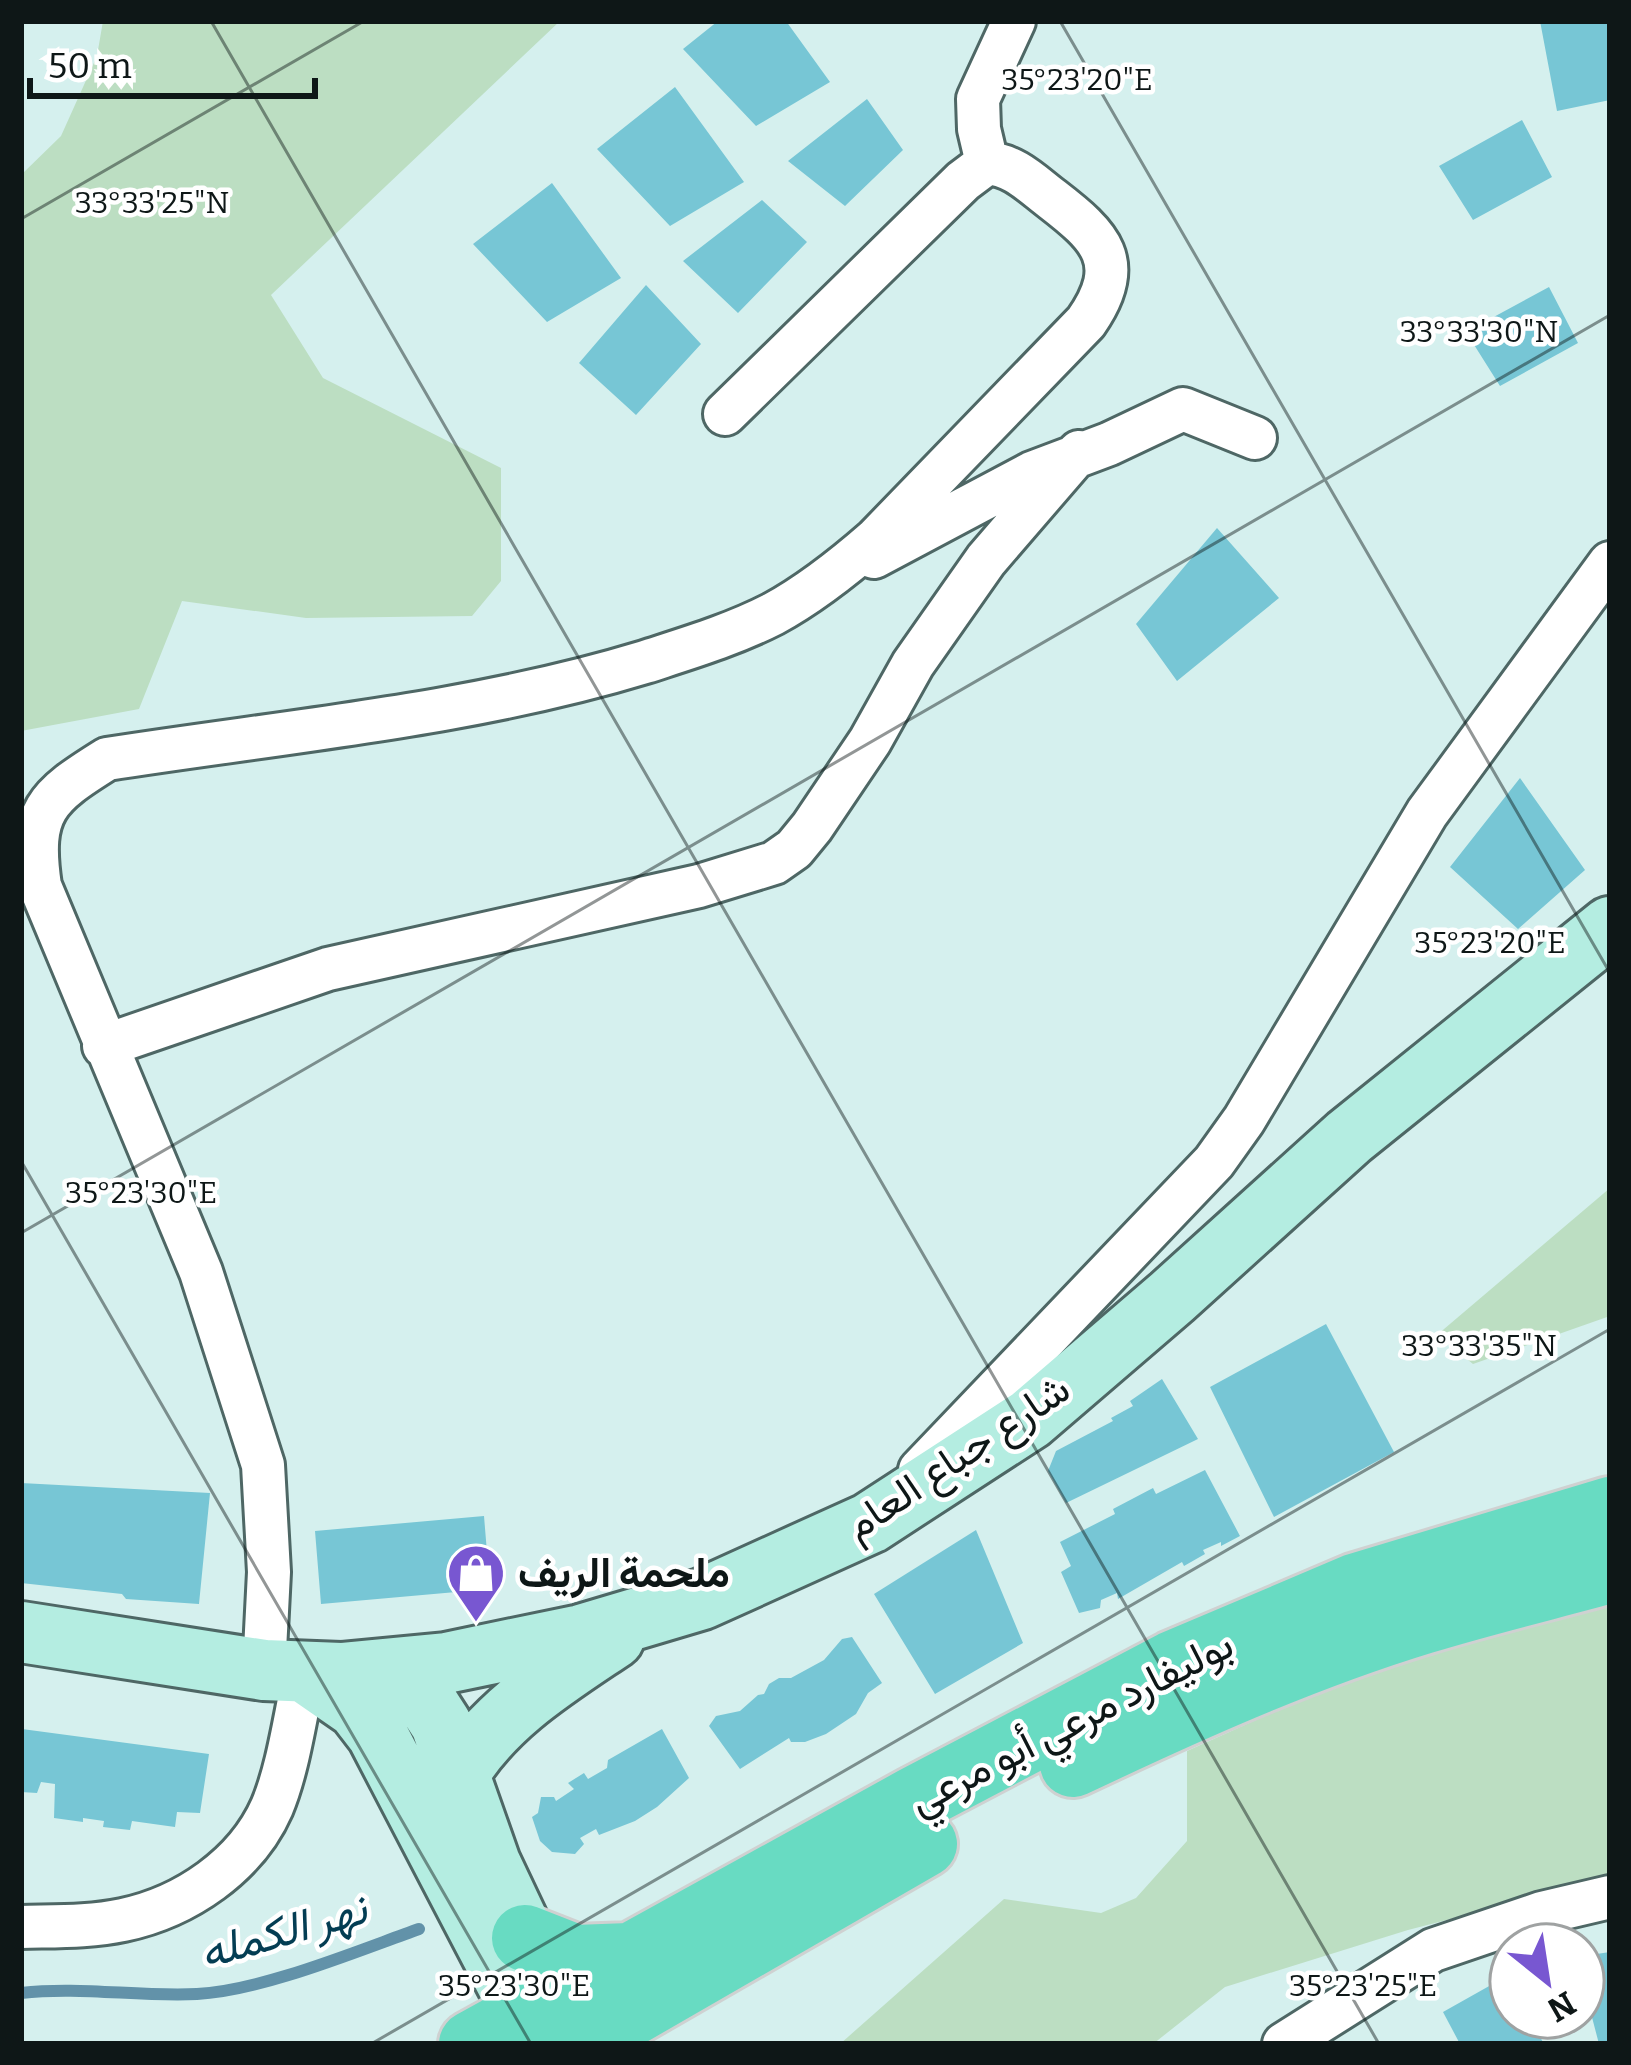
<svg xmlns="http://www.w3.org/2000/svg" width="1631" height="2065" viewBox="0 0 1631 2065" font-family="Bitter,Vazirmatn,serif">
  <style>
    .green { fill: #bcdec2 }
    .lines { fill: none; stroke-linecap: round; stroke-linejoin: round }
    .stream { stroke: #6292a9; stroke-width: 12 }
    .building { fill: #77c6d5 }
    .street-casing { stroke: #4e6765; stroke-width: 48 }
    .secondary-casing { stroke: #4e6765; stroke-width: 66 }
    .primary-casing { stroke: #cfd1d1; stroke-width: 72 }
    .street { stroke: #fff; stroke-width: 42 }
    .secondary { stroke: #b4ede1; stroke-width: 60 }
    .primary { stroke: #68dbc2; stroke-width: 66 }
    .ticks { fill: none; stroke: #0e1717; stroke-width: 3; stroke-opacity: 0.45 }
    .labels { text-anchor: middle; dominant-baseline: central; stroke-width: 9; stroke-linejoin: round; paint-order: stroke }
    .street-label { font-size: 42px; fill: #0e1717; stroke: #fff }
    .poi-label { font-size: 42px; font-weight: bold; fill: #0e1717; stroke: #fff; text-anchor: start }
    .water-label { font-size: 45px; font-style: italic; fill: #043d53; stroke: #fff }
    .ticks-label { font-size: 30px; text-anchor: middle; fill: #0e1717; stroke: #fff; stroke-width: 9; stroke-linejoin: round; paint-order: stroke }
  </style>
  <rect width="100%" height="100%" fill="#d5f0ee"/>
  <path class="green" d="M103,21H560L271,295L323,378L501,468V581L472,616L306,618L182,601L139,709L21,731V175L61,136L97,56Z
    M1610,1188V1316L1473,1364L1437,1335Z
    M1610,1602V1878L1408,1930L1225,1987L1153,2044H840L1004,1899L1101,1913L1136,1898L1187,1841V1751L1327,1688L1537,1621Z"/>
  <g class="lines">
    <path class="stream" d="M21,1993C80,1986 138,1997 197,1994C261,1991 357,1951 419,1929"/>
  </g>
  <path class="building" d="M718,21H786L830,82L756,126L683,49Z
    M1540,21H1610V100L1557,111Z
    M675,87L744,182L670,226L597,149Z
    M867,99L903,150L845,206L788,161Z
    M1522,120L1552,177L1473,220L1439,166Z
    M552,183L621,278L547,322L473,244Z
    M762,200L807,242L738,313L683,261Z
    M646,285L701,344L636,415L579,363Z
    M1549,287L1578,343L1500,386L1466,332Z
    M1217,528L1279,598L1177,681L1136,624Z
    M1520,778L1585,870L1518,929L1450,867Z
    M1326,1324L1394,1452L1274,1517L1210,1387Z
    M1162,1379L1198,1439L1066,1503L1048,1471L1056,1451L1113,1421L1111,1418L1133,1406L1130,1401Z
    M1205,1470L1240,1536L1221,1546V1542L1203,1550L1205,1554L1184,1566L1182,1562L1118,1599L1117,1593L1101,1600L1100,1608L1079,1613L1061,1572L1071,1566L1060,1542L1115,1514L1113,1509L1153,1488L1156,1494Z
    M21,1483L210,1493L199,1604L126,1599L122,1594L21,1583Z
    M484,1516L490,1589L321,1604L315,1531Z
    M976,1530L1023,1643L935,1694L874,1594Z
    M852,1637L882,1683L868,1693L856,1714L826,1734L805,1742H791L789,1738L740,1769L709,1726L716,1716L740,1711L758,1695L764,1694L769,1684L779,1678H791L824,1660L842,1639Z
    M22,1729L209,1754L200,1813L177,1812L175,1827L132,1821L130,1830L103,1827L104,1821L83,1818V1822L54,1818L55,1784L41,1782L37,1793L21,1792Z
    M662,1729L689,1778L657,1807L635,1821L599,1835L596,1829L580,1838L584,1844L575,1854L552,1852L540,1841L532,1817L538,1813L541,1797H554L556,1801L574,1789L568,1783L584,1773L588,1779L607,1768L608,1760Z
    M1610,1952V2044H1599L1583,1983V1956Z
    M1507,1976L1511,1984V2017H1529L1544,2044H1460L1443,2012Z"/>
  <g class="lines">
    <defs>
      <path id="street" d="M987,163L979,129L978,99L1014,21
        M874,557L1032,473L1109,444L1183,409L1255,438
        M104,1046L328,969L699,886L774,863L794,849L812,827L870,741L913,664L986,560L1079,452
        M920,1470L1214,1162L1244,1120L1427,813L1610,563
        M264,1670L269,1572L263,1465L201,1272L40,886C29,811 46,797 107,759C286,731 471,715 645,662C688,648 732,635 773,614C810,594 844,567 876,539L1086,322C1128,262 1100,236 1052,199C1031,183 1014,165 987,163L963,181L725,414
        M21,1927C54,1926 90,1927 123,1920C185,1907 246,1866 272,1807C289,1766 295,1715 305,1672
        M1284,2044L1433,1950L1542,1913L1610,1897"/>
      <path id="secondary" d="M21,1632L264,1670L341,1673L446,1663L581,1635L702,1599L870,1523L1030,1419L1172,1297L1349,1137L1610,927
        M393,1669L421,1693L441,1724L490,1863L525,1937
        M305,1672L357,1708L377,1734L523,2014
        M458,1775C495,1714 556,1677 614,1638"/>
      <path id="primary" d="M1073,1764C1187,1710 1302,1658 1423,1621C1485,1602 1548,1587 1610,1570
        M525,1938L576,1958L630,1956
        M472,2044L914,1800L1173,1664L1357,1586L1610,1510
        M577,2044L924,1844"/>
    </defs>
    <use href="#street" class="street-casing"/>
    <use href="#secondary" class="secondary-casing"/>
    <use href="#primary" class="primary-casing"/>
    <use href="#street" class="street"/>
    <use href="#secondary" class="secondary"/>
    <use href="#primary" class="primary"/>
  </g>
  <path class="ticks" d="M211,21L1379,2044M1060,21L1610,973M21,219L364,21M21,1161L531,2044M21,1233L1610,315M371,2044L1610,1329"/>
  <defs>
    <symbol id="shop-pin" viewBox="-11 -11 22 30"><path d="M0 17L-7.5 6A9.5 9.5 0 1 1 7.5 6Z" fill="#7857d1" stroke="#fff"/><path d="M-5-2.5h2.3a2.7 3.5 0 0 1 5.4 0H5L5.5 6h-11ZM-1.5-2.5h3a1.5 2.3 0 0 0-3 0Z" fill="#fff"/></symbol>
  </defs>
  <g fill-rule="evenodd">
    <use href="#shop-pin" x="443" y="1540" width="66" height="90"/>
  </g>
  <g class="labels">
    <g class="street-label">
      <text transform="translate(957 1457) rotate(-34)">شارع جباع العام</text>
      <text transform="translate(1071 1722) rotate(-27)">بوليفارد مرعي أبو مرعي</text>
    </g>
    <g class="poi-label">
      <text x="518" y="1573">ملحمة الريف</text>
    </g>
    <g class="water-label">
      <text transform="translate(283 1931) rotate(-16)">نهر الكمله</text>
    </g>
  </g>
  <g class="ticks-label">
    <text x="1077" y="90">35°23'20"E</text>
    <text x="152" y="213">33°33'25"N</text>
    <text x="1479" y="342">33°33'30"N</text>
    <text x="1490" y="953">35°23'20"E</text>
    <text x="141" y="1203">35°23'30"E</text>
    <text x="1479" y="1356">33°33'35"N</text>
    <text x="514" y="1996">35°23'30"E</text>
    <text x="1363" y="1996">35°23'25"E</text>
  </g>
  <rect width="1631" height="2065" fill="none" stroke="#0e1717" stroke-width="48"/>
  <g transform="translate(1547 1981) rotate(150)"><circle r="57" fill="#ffffff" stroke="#9fa2a2" stroke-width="3"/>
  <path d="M0-9L21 45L0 30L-21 45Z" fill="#7857d1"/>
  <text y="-18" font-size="33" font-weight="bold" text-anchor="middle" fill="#0e1717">N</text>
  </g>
  <path d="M30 78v18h285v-18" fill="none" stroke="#0e1717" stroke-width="6"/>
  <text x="48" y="78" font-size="36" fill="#0e1717" stroke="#ffffff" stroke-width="9" paint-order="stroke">50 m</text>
</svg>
